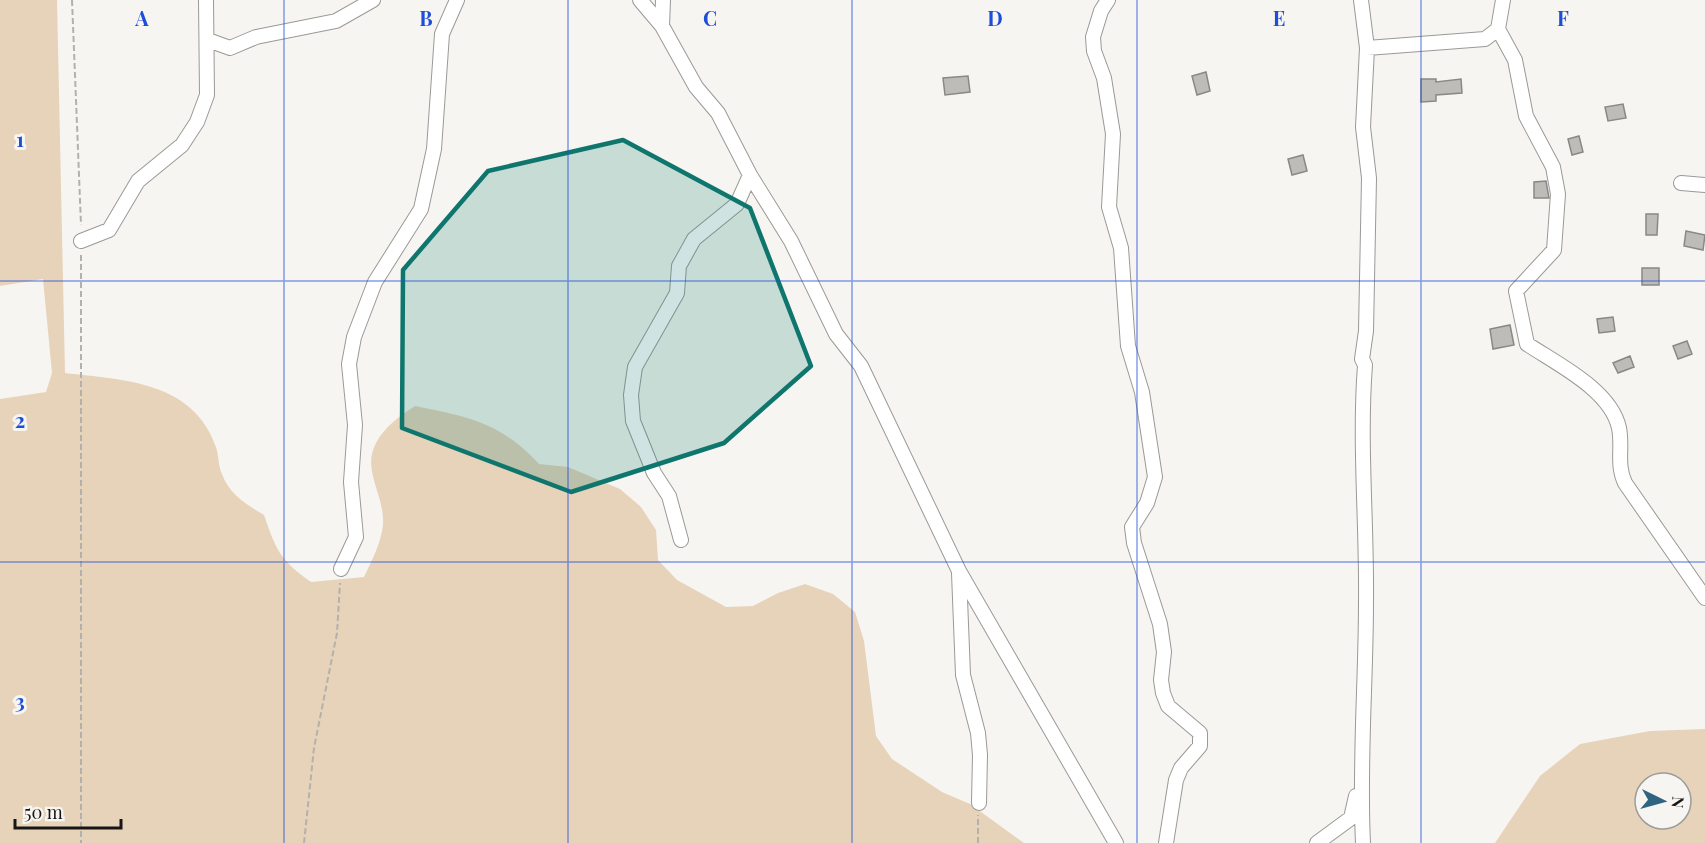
<svg xmlns="http://www.w3.org/2000/svg" width="1705" height="843" viewBox="0 0 1705 843" font-family="'Playfair Display',serif">
  <style>
    .green { fill: #e7d3ba; fill-rule: evenodd }
    .building { fill: #bebcb8; stroke: #8a8885; stroke-width: 1.5 }
    .lines { fill: none; stroke-linecap: round; stroke-linejoin: round }
    .street-casing { stroke: #9b9996; stroke-width: 16 }
    .path { stroke: #b3b1ae; stroke-width: 2; stroke-dasharray: 6 3; stroke-linecap: butt }
    .street { stroke: #fff; stroke-width: 14 }
    .marked { fill: #0f766e; fill-opacity: 0.2; stroke: #0f766e; stroke-width: 4.5; stroke-linejoin: round }
    .grid { fill: none; stroke: #1d4ed8; stroke-width: 1.5; stroke-opacity: 0.55 }
    .grid-label { font-size: 20px; text-anchor: middle; font-weight: bold; fill: #1d4ed8; stroke: #f7f5f1; stroke-width: 6; stroke-linejoin: round; paint-order: stroke }
  </style>
  <rect width="100%" height="100%" fill="#f7f5f1"/>
  <path class="green" d="M0,0H57L65,373C124,380 193,381 216,447C219,456 218,466 222,474C229,494 247,505 264,515C276,550 280,560 311,582L364,577C372,560 381,543 383,525C384,503 375,490 372,471C366,441 393,420 415,406C469,417 500,422 539,464L568,467L620,489L641,507L656,530L658,560L677,580L726,607L753,606L778,593L805,584L833,594L855,612L864,641L876,736L892,759L942,792L970,804L1024,843H0V399L46,392L52,373L43,279L0,286Z
    M1705,729V843H1495L1540,776L1580,744L1650,731ZM1645,783H1681V819H1645Z"/>
  <path class="building" d="M1206,72L1210,91L1197,95L1192,76Z
    M968,76L970,92L945,95L943,78Z
    M1421,79H1436V82L1461,79L1462,93L1436,95V101L1421,102Z
    M1623,104L1626,118L1608,121L1605,107Z
    M1579,136L1583,152L1572,155L1568,139Z
    M1303,155L1307,171L1292,175L1288,159Z
    M1546,181L1549,198H1534V182Z
    M1646,214H1658L1657,235H1646Z
    M1686,231L1705,235L1703,250L1684,246Z
    M1642,268H1659V285H1642Z
    M1613,317L1615,331L1599,333L1597,319Z
    M1510,325L1514,345L1493,349L1490,329Z
    M1687,341L1692,354L1678,359L1673,346Z
    M1630,356L1634,367L1618,373L1613,363Z"/>
  <g class="lines">
    <defs>
      <path id="street" d="M640,0L662,26
        M663,0L662,26L696,87L718,113L750,175L791,241L836,334L861,366L959,571L1116,843
        M1108,0L1101,11L1093,37L1094,51L1104,78L1113,134L1109,207L1121,248L1128,346L1142,392L1155,477L1147,503L1132,527L1134,543L1160,624L1164,652L1161,680L1163,693L1168,706L1200,733V746L1181,768L1176,780L1166,843
        M1361,0L1367,48L1363,127L1369,178L1366,331L1362,359L1365,365C1359,444 1367,523 1366,602C1366,682 1359,763 1363,843
        M1498,29L1515,60L1526,116L1553,167L1558,194L1554,250L1516,291L1527,344C1557,364 1611,390 1619,428C1623,447 1616,464 1625,483L1705,598
        M208,40L230,48L256,37L336,21L373,0
        M1367,48L1485,39L1498,29L1503,0
        M1681,183L1705,185
        M81,241L109,230L138,181L182,145L197,122L207,95L206,0
        M681,540L669,496L654,473L633,421L631,395L635,367L677,293L679,266L694,239L737,204L750,175
        M341,569L356,537L351,482L355,425L349,364L354,337L375,282L421,209L434,149L442,34L457,0
        M959,573L963,675L978,733L980,755L979,803
        M1317,843L1351,818L1356,796"/>
    </defs>
    <use href="#street" class="street-casing"/>
    <path class="path" d="M72,0L81,225
      M81,255V843
      M304,843L314,748L337,633L340,583
      M978,843V815"/>
    <use href="#street" class="street"/>
  </g>
  <path class="marked" d="M623,140L750,208L811,366L724,443L571,492L402,428L403,270L488,171Z"/>
  <path class="grid" d="M284,0V843M568,0V843M852,0V843M1137,0V843M1421,0V843M0,281H1705M0,562H1705"/>
  <g class="grid-label">
    <text x="142" y="26">A</text>
    <text x="426" y="26">B</text>
    <text x="710" y="26">C</text>
    <text x="995" y="26">D</text>
    <text x="1279" y="26">E</text>
    <text x="1563" y="26">F</text>
    <text x="20" y="147">1</text>
    <text x="20" y="428">2</text>
    <text x="20" y="709">3</text>
  </g>
  <g transform="translate(1663 801) rotate(95)"><circle r="28" fill="#f7f5f1" stroke="#9d9c99" stroke-width="1.5"/>
  <path d="M0-4.5L10 22L0 15L-10 22Z" fill="#306581"/>
  <text y="-9" font-size="16" font-weight="bold" text-anchor="middle" fill="#171615">N</text>
  </g>
  <path d="M15 819v9h106v-9" fill="none" stroke="#171615" stroke-width="3"/>
  <text x="24" y="819" font-size="18" fill="#171615" stroke="#f7f5f1" stroke-width="4.5" paint-order="stroke">50 m</text>
</svg>
